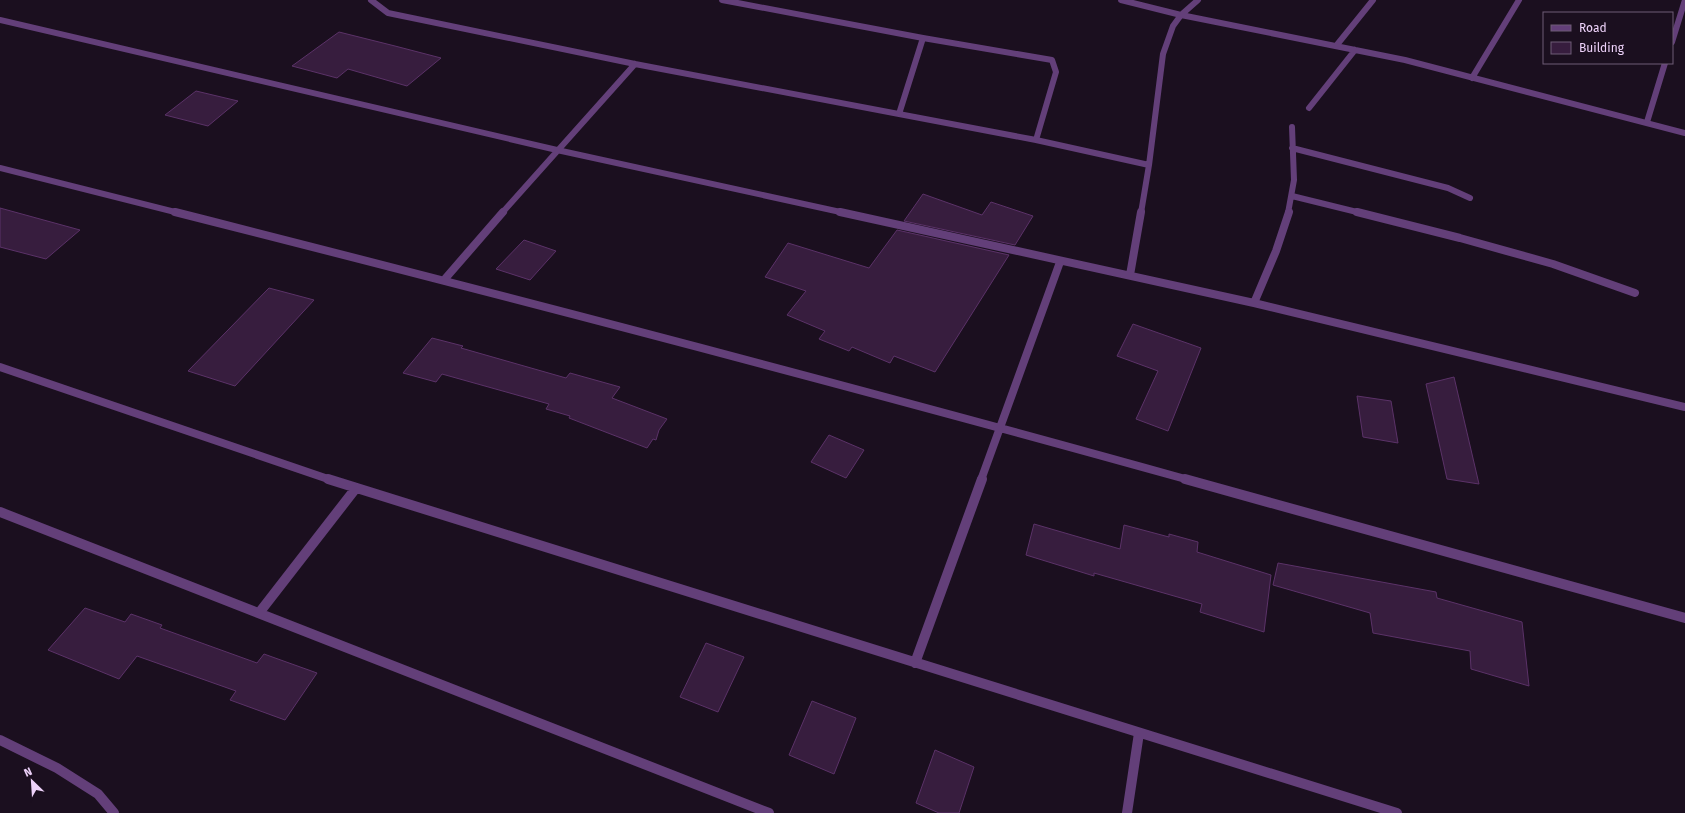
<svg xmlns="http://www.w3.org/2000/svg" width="1685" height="813" viewBox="0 0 1685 813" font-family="'Fira Sans',sans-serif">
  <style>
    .building { fill: #371d3e; stroke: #5b3268 }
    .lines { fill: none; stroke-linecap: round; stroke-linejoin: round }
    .street-far2 { stroke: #633f79; stroke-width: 6 }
    .street-far1 { stroke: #633f79; stroke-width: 8 }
    .street { stroke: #633f79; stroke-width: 10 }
  </style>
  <rect width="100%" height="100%" fill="#1b0f1f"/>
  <path class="building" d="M339,32L395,46L441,58L407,86L348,69L337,78L292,66Z
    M196,91L238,101L208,126L165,115Z
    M923,194L982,215L991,202L1033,216L1015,245L904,221Z
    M0,208L80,230L46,259L0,247Z
    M897,230L1009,255L935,372L894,356L890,363L852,347L849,351L819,339L825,331L787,315L806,291L765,277L788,243L869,268Z
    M524,240L556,251L530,280L496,269Z
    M269,288L314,300L235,386L188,371Z
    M1133,324L1201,348L1168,431L1136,419L1158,371L1117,356Z
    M432,338L463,346L461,348L566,378L570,373L620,387L612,398L667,419L659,430L656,440L653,439L647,448L569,418L570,416L546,409L549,404L442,374L436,382L403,373Z
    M1454,377L1479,484L1447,479L1426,384Z
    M1357,396L1391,401L1398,443L1363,437Z
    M829,435L864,450L846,478L811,462Z
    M1034,524L1120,549L1124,525L1169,537V534L1198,542L1197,552L1271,575L1264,632L1200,612L1202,604L1094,573V576L1026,555Z
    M1278,563L1436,592L1437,598L1522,622L1529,686L1471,669L1470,651L1373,633L1370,613L1273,585Z
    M85,608L125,622L131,614L162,625L160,628L257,663L264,654L317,673L285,720L230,700L236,691L137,656L119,679L48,650Z
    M706,643L744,657L718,712L680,697Z
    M812,701L856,718L834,774L789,755Z
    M935,750L974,767L959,813H939L916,803Z"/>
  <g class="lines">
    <path class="street-far2" d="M371,0L388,13L635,64L1036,140L1149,165
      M722,0L923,38L1052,60L1056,72L1036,140
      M1121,0L1181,15L1405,60L1685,133
      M0,20L557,150L845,213
      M1672,42L1685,0
      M1336,46L1373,0
      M1472,78L1519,0
      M1309,108L1355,50
      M899,114L923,38
      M1647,122L1665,63
      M1292,148L1448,188L1470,198
      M0,168L179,213
      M1292,196L1361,213
      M502,213L635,64
      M1141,213L1149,165L1163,54L1173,26L1181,15L1198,0
      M1288,213L1294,180L1292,127"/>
    <path class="street-far1" d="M175,212C514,298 852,386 1189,480
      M840,212L1254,303L1685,407
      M1357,212L1460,238L1553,264L1635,293
      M1130,275L1141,212
      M444,280L503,212
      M1254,303L1276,251L1289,212
      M0,367L331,480
      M981,480L1060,262"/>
    <path class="street" d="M328,479L1397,813
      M1185,479L1685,618
      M0,512L769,813
      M259,613L356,488
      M915,663L982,479
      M0,740L57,768L98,794L114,813
      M1127,813L1139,733"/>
  </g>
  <rect x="1543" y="12" width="130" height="52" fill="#1b0f1f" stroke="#6f5d77"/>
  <rect x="1551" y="25" width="20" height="6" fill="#633f79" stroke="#6f5d77"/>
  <text x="1579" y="32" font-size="12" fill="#eed2fa">Road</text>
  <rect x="1551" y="42" width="20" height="12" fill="#371d3e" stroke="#6f5d77"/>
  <text x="1579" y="52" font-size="12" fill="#eed2fa">Building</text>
  <g transform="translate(32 781) rotate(335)" stroke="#1b0f1f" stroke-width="3" paint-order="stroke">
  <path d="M0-3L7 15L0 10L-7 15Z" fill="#eed2fa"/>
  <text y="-6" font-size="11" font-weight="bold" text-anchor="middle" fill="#eed2fa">N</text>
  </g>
</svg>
